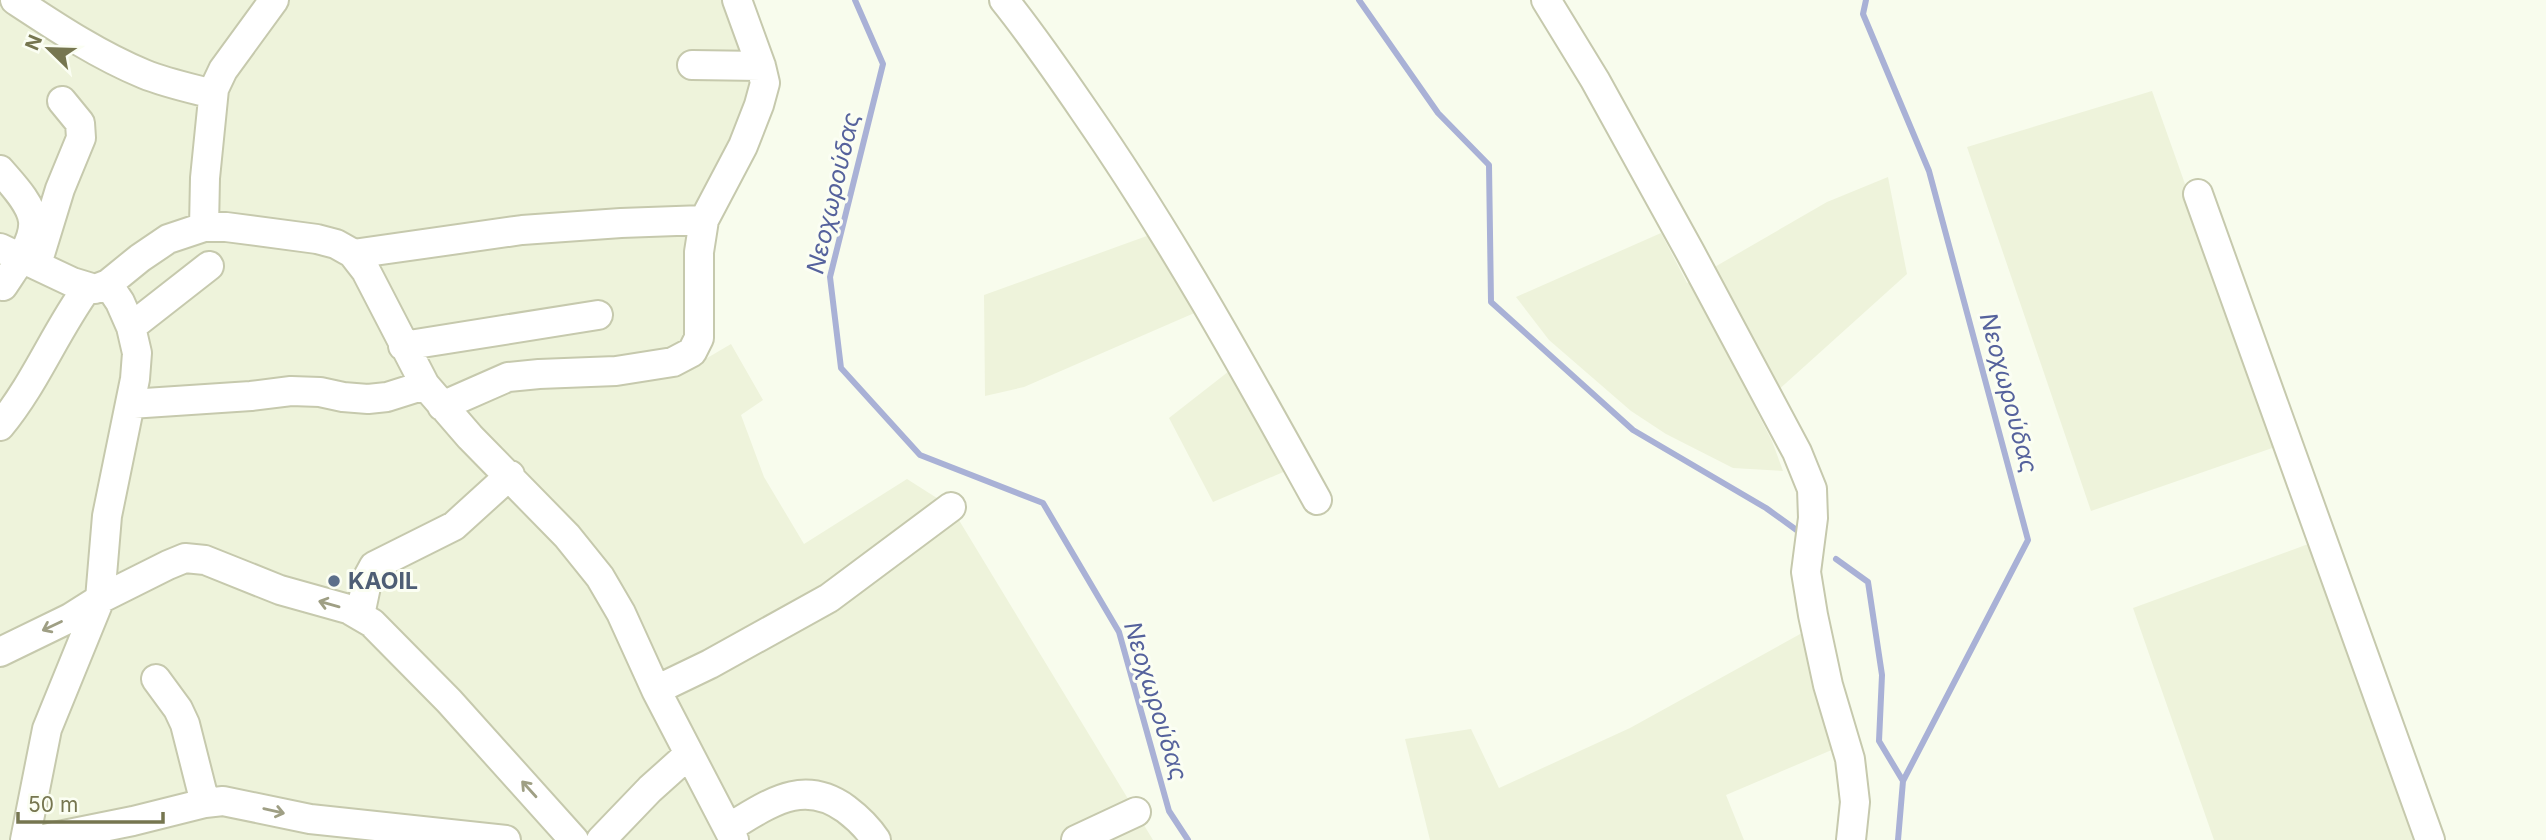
<svg xmlns="http://www.w3.org/2000/svg" width="2546" height="840" viewBox="0 0 2546 840" font-family="Inter,sans-serif">
  <style>
    .residential { fill: #eef3db }
    .lines { fill: none; stroke-linecap: round; stroke-linejoin: round }
    .stream { stroke: #a9b1d6; stroke-width: 6 }
    .minor-casing { stroke: #c6c9ad; stroke-width: 32 }
    .minor { stroke: #fff; stroke-width: 28 }
    .oneway { stroke: #9f9f84 }
    .service-dot { fill: #5c6f8a; stroke: #fbfef3; stroke-width: 2.5 }
    .labels { text-anchor: middle; dominant-baseline: central; stroke-width: 6; stroke-linejoin: round; paint-order: stroke }
    .service-label { font-size: 23px; font-weight: bold; fill: #4e5e75; stroke: #fbfef3; text-anchor: start }
    .water-label { font-size: 24px; font-style: italic; fill: #55629c; stroke: #fbfef3 }
  </style>
  <rect width="100%" height="100%" fill="#f8fced"/>
  <path class="residential" d="M0,0H728L752,88L710,182L691,340L702,361L731,344L763,400L741,415L764,477L804,544L907,479L951,507L1153,840H0Z
    M2152,91L2278,446L2091,511L1967,147Z
    M1888,177L1907,274L1756,410L1772,441L1783,471L1733,468L1666,434L1631,411L1549,340L1516,297L1661,233L1687,283L1827,202Z
    M1155,233L1199,311L1024,387L985,396L984,295Z
    M1233,368L1288,470L1213,502L1169,418Z
    M2311,543L2416,840H2214L2133,608Z
    M1802,633L1834,749L1726,795L1744,840H1430L1405,739L1471,729L1499,788L1630,728Z"/>
  <g class="lines">
    <path class="stream" d="M855,0L883,64L830,277L841,368L920,455L1043,503L1119,632L1169,811L1188,840
      M1359,0L1438,113L1489,165L1491,302L1633,430L1766,508L1802,534
      M1866,0L1863,14L1929,171L2028,540L1903,781L1898,840
      M1836,559L1868,582L1882,675L1879,741L1903,781"/>
    <defs>
      <path id="minor" d="M15,0C56,27 98,55 144,74C166,83 190,88 213,94
        M1004,0C1033,36 1059,74 1085,112C1171,236 1244,368 1317,500
        M1546,0L1595,80L1690,252L1797,452L1812,489L1813,518L1806,572L1813,615L1828,685L1850,759L1855,802L1851,840
        M692,65L761,66
        M0,170C11,183 31,203 33,221C35,242 14,269 3,286
        M2198,194L2430,840
        M204,227L205,178L214,89L223,70L274,0
        M0,248L72,282L95,289L108,284L140,258L168,239L204,227H226L317,239L336,244L352,253L366,271L425,385L470,437L567,536L600,577L621,613L656,690L734,840
        M353,254L522,230L621,223L704,220
        M37,264L60,189L81,138L80,123L62,101
        M131,327L209,266
        M403,346L598,315
        M130,404L251,396L291,391L320,392L343,397L368,399L387,397L425,385
        M442,406L508,377L539,374L616,371L673,362L692,352L699,338V252L704,220L743,146L759,105L765,83L761,66L737,0
        M0,426C35,384 55,332 87,288
        M360,615L368,577L374,566L454,526L510,475
        M0,652L70,618L100,599L168,565L185,558L205,560L280,590L348,609L372,623L449,701L574,840
        M156,679L178,709L185,724L205,803
        M656,690L710,664L829,598L951,507
        M728,828C768,805 802,777 846,809C858,818 868,828 876,840
        M25,840L47,729L100,599L107,516L135,379L137,353L131,327L120,302L108,284
        M39,840L133,821L205,803L223,801L310,819L506,840
        M601,840L650,789L689,754
        M1076,840L1136,812"/>
    </defs>
    <use href="#minor" class="minor-casing"/>
    <use href="#minor" class="minor"/>
  </g>
  <defs><path id="oneway-shaft" d="M-6 0H5M1.5-3L5.5 0L1.5 3" fill="none" stroke-width="1.6" stroke-linecap="round" stroke-linejoin="round" transform="scale(1.75)"/></defs>
  <g class="oneway">
    <use href="#oneway-shaft" transform="translate(329 604) rotate(-164)"/>
    <use href="#oneway-shaft" transform="translate(52 626) rotate(155)"/>
    <use href="#oneway-shaft" transform="translate(529 789) rotate(-132)"/>
    <use href="#oneway-shaft" transform="translate(274 811) rotate(13)"/>
  </g>
  <circle class="service-dot" cx="334" cy="581" r="7"/>
  <g class="labels">
    <g class="service-label">
      <text x="348" y="581">KAOIL</text>
    </g>
    <g class="water-label">
      <text transform="translate(833 193) rotate(-77)">Νεοχωρούδας</text>
      <text transform="translate(2009 393) rotate(75)">Νεοχωρούδας</text>
      <text transform="translate(1156 701) rotate(73)">Νεοχωρούδας</text>
    </g>
  </g>
  <g transform="translate(49 49) rotate(293)" stroke="#fbfef3" stroke-width="5" paint-order="stroke">
  <path d="M0-5L12 26L0 18L-12 26Z" fill="#767650"/>
  <text y="-10" font-size="19" font-weight="bold" text-anchor="middle" fill="#767650">N</text>
  </g>
  <path d="M18 812v10h145v-10" fill="none" stroke="#767650" stroke-width="3.5"/>
  <text x="28" y="812" font-size="21" fill="#767650" stroke="#fbfef3" stroke-width="5" paint-order="stroke">50 m</text>
</svg>
